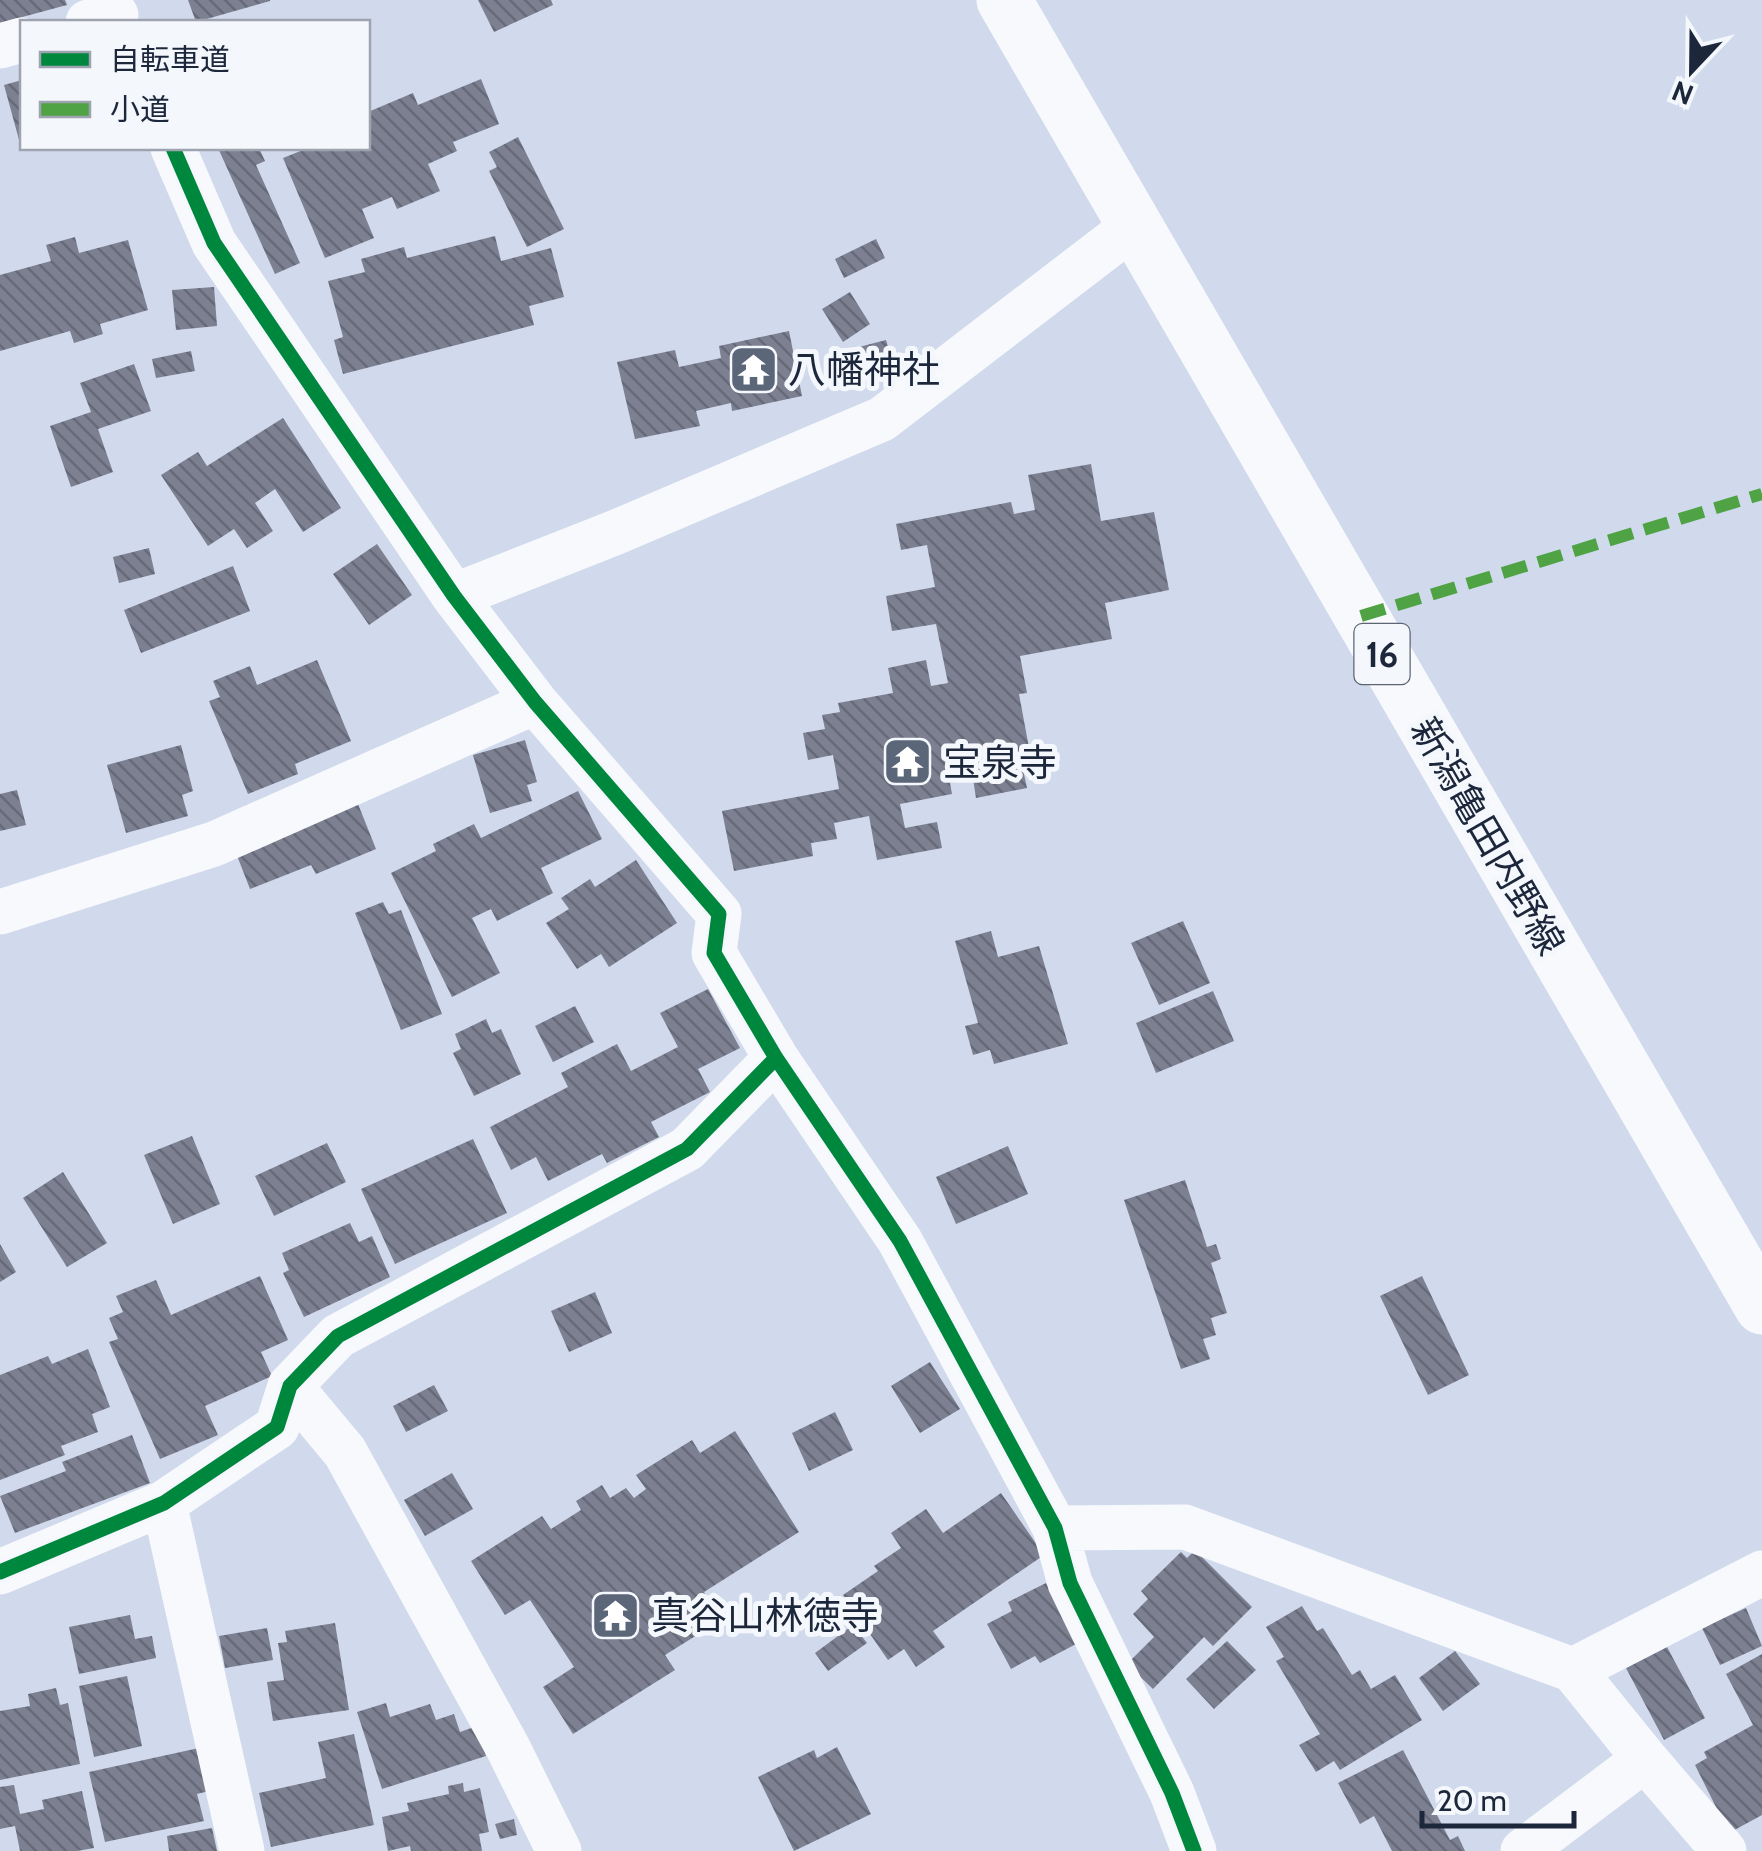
<svg xmlns="http://www.w3.org/2000/svg" width="1762" height="1851" viewBox="0 0 1762 1851" font-family="Cabin,'Noto Sans JP',sans-serif">
  <style>
    .building { fill: url(#building-back-hatch) }
    .lines { fill: none; stroke-linecap: round; stroke-linejoin: round }
    .minor { stroke: #f8f9fc; stroke-width: 45 }
    .primary { stroke: #f8f9fc; stroke-width: 55 }
    .quiet { stroke: #4fa345; stroke-width: 12; stroke-dasharray: 25 12; stroke-linecap: butt }
    .cycleway-casing { stroke: #f4f7fc; stroke-width: 21 }
    .cycleway { stroke: #00873e; stroke-width: 15 }
    .labels { text-anchor: middle; dominant-baseline: central; stroke-width: 10; stroke-linejoin: round; paint-order: stroke }
    .shield { fill: #f4f7fc; stroke: #5d6575; stroke-width: 2.5 }
    .shield-label { font-size: 35px; font-weight: bold; fill: #1c273b }
    .poi-label { font-size: 38px; fill: #1c273b; stroke: #f4f7fc; text-anchor: start }
    .street-label { font-size: 38px; fill: #1c273b; stroke: #f4f7fc }
  </style>
  <defs>
    <pattern id="building-back-hatch" width="6" height="6" patternUnits="userSpaceOnUse" patternTransform="scale(2.5)"><rect width="6" height="6" fill="#7c8091"/><path d="M-1 5l2 2M0 0l6 6M5-1l2 2" fill="none" stroke="#656978"/></pattern>
  </defs>
  <rect width="100%" height="100%" fill="#d0daec"/>
  <path class="building" d="M0,0H65L67,5L0,23Z
    M188,0H270V1L196,22Z
    M478,0H551L553,5L494,32Z
    M481,79L499,124L453,142L457,151L428,164L440,191L397,209L392,197L362,209L374,238L325,258L283,158L308,148H368V112L413,93L418,105Z
    M22,80V147H21L4,85Z
    M518,137L564,229L527,247L489,171L497,167L489,152Z
    M218,148H259L265,161L256,165L300,263L275,274Z
    M495,236L501,261L551,248L564,297L529,306L534,325L343,374L334,340L343,337L328,281L365,272L361,259L404,247L407,258Z
    M75,237L79,253L128,240L148,310L100,324L103,334L74,343L70,331L0,351V275L51,261L46,245Z
    M876,239L885,258L844,278L835,259Z
    M214,287L217,326L176,330L172,290Z
    M850,292L870,324L843,342L822,309Z
    M789,331L802,396L732,411L731,403L696,411L700,426L635,439L617,362L675,350L679,367L721,358L719,346Z
    M886,340L894,366L868,373L859,347Z
    M191,351L195,371L156,378L152,359Z
    M134,364L151,411L98,429L113,472L71,487L50,426L91,412L80,383Z
    M283,418L341,508L303,532L275,489L255,503L273,531L247,548L234,529L208,546L161,475L198,452L207,466Z
    M1091,464L1101,521L1154,512L1169,590L1105,603L1112,639L1020,656L1027,693L1019,694L1032,764L1022,765L1027,788L976,798L973,779L950,783L952,794L900,804L905,828L937,822L942,848L877,860L869,816L834,823L837,839L811,843L813,856L734,871L722,811L839,789L833,755L808,760L803,733L825,729L822,715L840,712L838,703L893,693L888,668L926,660L931,686L948,683L936,624L892,631L886,596L935,587L927,545L901,550L896,524L1011,502L1014,514L1035,510L1028,475Z
    M377,544L412,595L369,625L333,574Z
    M149,548L155,574L119,583L113,557Z
    M233,566L250,611L141,653L124,610Z
    M317,660L351,741L295,764L298,774L248,794L209,701L220,697L213,681L250,666L257,685Z
    M525,740L537,782L527,785L532,801L490,813L473,755Z
    M181,745L193,791L182,795L188,816L126,833L107,765Z
    M17,790L26,825L0,831V794Z
    M578,791L602,839L541,868L553,893L497,921L491,909L472,918L500,973L452,997L391,873L436,851L433,844L474,824L481,838Z
    M358,804L376,849L316,874L311,865L250,889L236,853Z
    M636,860L677,923L609,967L601,954L577,969L546,923L569,909L561,898L590,879L595,887Z
    M383,902L389,914L401,910L442,1014L401,1030L355,913Z
    M1183,921L1210,983L1159,1005L1131,943Z
    M991,931L998,957L1039,946L1068,1044L994,1064L990,1050L973,1055L965,1026L978,1023L955,941Z
    M708,989L740,1048L698,1069L710,1092L651,1122L659,1137L607,1163L602,1154L548,1181L536,1157L511,1170L490,1127L568,1087L561,1073L617,1044L631,1071L678,1047L660,1013Z
    M1213,991L1234,1041L1156,1073L1136,1023Z
    M575,1006L594,1042L553,1062L535,1026Z
    M486,1019L492,1033L501,1029L521,1074L474,1096L453,1053L461,1049L455,1034Z
    M192,1136L220,1204L173,1224L144,1155Z
    M473,1139L507,1213L395,1264L361,1189Z
    M327,1143L346,1182L274,1216L255,1176Z
    M1008,1146L1028,1194L956,1224L936,1177Z
    M63,1172L107,1243L67,1267L23,1198Z
    M1185,1180L1207,1247L1216,1244L1221,1259L1211,1263L1227,1313L1211,1318L1216,1335L1203,1339L1210,1359L1181,1369L1124,1200Z
    M350,1223L359,1242L372,1236L390,1277L304,1317L283,1273L289,1270L282,1253Z
    M0,1244L16,1272L0,1282Z
    M260,1276L288,1340L261,1352L272,1376L205,1406L218,1435L160,1459L109,1342L118,1339L109,1318L123,1312L116,1296L156,1280L171,1315Z
    M1422,1276L1469,1375L1428,1395L1380,1296Z
    M595,1292L612,1333L569,1352L551,1311Z
    M88,1349L110,1407L92,1414L98,1432L61,1446L65,1455L0,1480V1375L48,1356L52,1364Z
    M930,1362L960,1409L920,1433L891,1386Z
    M434,1385L448,1411L406,1432L393,1406Z
    M835,1412L853,1450L809,1471L792,1433Z
    M735,1431L799,1532L704,1592L721,1620L665,1655L675,1670L573,1734L543,1687L574,1667L530,1600L505,1615L471,1561L542,1516L551,1529L581,1510L576,1501L602,1485L610,1498L626,1488L634,1498L646,1489L636,1475L692,1440L700,1453Z
    M132,1435L150,1483L15,1533L0,1496L66,1471L62,1462Z
    M452,1473L473,1509L425,1536L404,1500Z
    M1001,1493L1044,1555L933,1631L945,1647L916,1667L904,1649L888,1660L843,1595L878,1571L874,1566L901,1548L891,1533L926,1509L943,1533Z
    M1195,1550L1252,1607L1213,1646L1204,1637L1153,1689L1127,1664L1154,1637L1133,1614L1148,1599L1141,1591L1181,1552L1187,1558Z
    M1046,1583L1078,1643L1040,1663L1035,1656L1011,1669L987,1624L1012,1611L1008,1602Z
    M1302,1606L1317,1631L1323,1628L1352,1675L1360,1670L1371,1689L1395,1675L1422,1720L1340,1770L1334,1761L1316,1772L1299,1745L1320,1734L1276,1661L1284,1657L1266,1627Z
    M1746,1608L1762,1646L1720,1665L1702,1628Z
    M130,1615L135,1639L152,1636L156,1658L79,1674L69,1627Z
    M335,1623L349,1710L273,1721L267,1682L284,1680L278,1643L287,1642L285,1631Z
    M853,1625L867,1643L828,1671L815,1653Z
    M267,1628L273,1660L225,1668L219,1636Z
    M1227,1641L1256,1670L1214,1709L1186,1679Z
    M1667,1647L1705,1718L1664,1740L1626,1668Z
    M1455,1651L1480,1684L1443,1711L1419,1678Z
    M1762,1654V1815L1729,1833L1695,1765L1707,1758L1704,1752L1753,1725L1726,1674Z
    M127,1676L142,1746L94,1757L79,1686Z
    M56,1688L60,1705L68,1703L80,1764L0,1780V1711L30,1706L28,1694Z
    M386,1703L390,1717L430,1704L436,1720L454,1714L460,1732L477,1726L486,1756L382,1789L357,1712Z
    M354,1734L374,1825L271,1847L259,1793L326,1778L318,1742Z
    M837,1747L871,1814L794,1851L758,1777L814,1750L817,1758Z
    M199,1748L209,1791L197,1794L204,1821L105,1842L89,1772Z
    M1403,1750L1450,1840L1458,1836L1465,1851H1392L1374,1816L1360,1824L1338,1783Z
    M463,1783L464,1792L480,1788L489,1832L479,1834L482,1851H411L410,1846L388,1851L382,1817L409,1811L407,1803L449,1794L448,1786Z
    M14,1785L20,1814L44,1809L42,1800L82,1791L94,1848L77,1851H20L15,1826L0,1829V1787Z
    M514,1819L517,1835L500,1839L495,1824Z
    M212,1828L217,1851H169L167,1836Z"/>
  <g class="lines">
    <path class="minor" d="M88,22L116,15
      M0,46L22,40
      M173,148L214,243L454,596L535,702L719,914L714,953L776,1058L900,1241L1055,1528L1070,1583L1172,1793L1194,1851
      M454,596L614,533L882,419L1135,225
      M0,912L214,844L535,702
      M290,1386L345,1452L508,1748L559,1851
      M164,1503L242,1851
      M1055,1528L1185,1527L1573,1670
      M0,1572L164,1503L277,1427L290,1386L338,1336L687,1149L776,1058
      M1645,1759L1724,1851
      M1523,1851L1645,1759L1573,1670L1762,1573"/>
    <path class="primary" d="M1004,0L1762,1307"/>
    <path class="quiet" d="M1361,616L1762,494"/>
    <defs>
      <path id="cycleway" d="M173,148L214,243L454,596L535,702L719,914L714,953L776,1058L900,1241L1055,1528L1070,1583L1172,1793L1194,1851
        M0,1572L164,1503L277,1427L290,1386L338,1336L687,1149L776,1058"/>
    </defs>
    <use href="#cycleway" class="cycleway-casing"/>
    <use href="#cycleway" class="cycleway"/>
  </g>
  <defs>
    <symbol id="temple-square" viewBox="-11 -11 22 22"><rect x="-9" y="-9" width="18" height="18" rx="4" fill="#5b6679" stroke="#f4f7fc"/><path d="M0-6L5-2H3V0L6.5 2.5H4V6H1.5V3h-3V6H-4V2.5H-6.5L-3 0V-2H-5Z" fill="#fff"/></symbol>
  </defs>
  <g fill-rule="evenodd">
    <use href="#temple-square" x="726" y="342" width="55" height="55"/>
    <use href="#temple-square" x="880" y="734" width="55" height="55"/>
    <use href="#temple-square" x="588" y="1588" width="55" height="55"/>
  </g>
  <g class="labels">
    <rect class="shield" x="1354.5" y="624" width="55" height="60" rx="8"/>
    <g class="shield-label">
      <text x="1382" y="654">16</text>
    </g>
    <g class="poi-label">
      <text x="788" y="369">八幡神社</text>
      <text x="943" y="762">宝泉寺</text>
      <text x="651" y="1615">真谷山林徳寺</text>
    </g>
    <g class="street-label">
      <text transform="translate(1488 836) rotate(60)">新潟亀田内野線</text>
    </g>
  </g>
  <rect x="20" y="20" width="350" height="130" fill="#f4f7fc" stroke="#9ea4af" stroke-width="2.5"/>
  <rect x="40" y="52" width="50" height="15" fill="#00873e" stroke="#9ea4af" stroke-width="2.5"/>
  <text x="110" y="70" font-size="30" fill="#1c273b">自転車道</text>
  <rect x="40" y="102" width="50" height="15" fill="#4fa345" stroke="#9ea4af" stroke-width="2.5"/>
  <text x="110" y="120" font-size="30" fill="#1c273b">小道</text>
  <g transform="translate(1692 70) rotate(202)" stroke="#f4f7fc" stroke-width="8" paint-order="stroke">
  <path d="M0-8L18 38L0 25L-18 38Z" fill="#1c273b"/>
  <text y="-15" font-size="28" font-weight="bold" text-anchor="middle" fill="#1c273b">N</text>
  </g>
  <path d="M1422 1811v15h152v-15" fill="none" stroke="#1c273b" stroke-width="5"/>
  <text x="1437" y="1811" font-size="30" fill="#1c273b" stroke="#f4f7fc" stroke-width="8" paint-order="stroke">20 m</text>
</svg>
